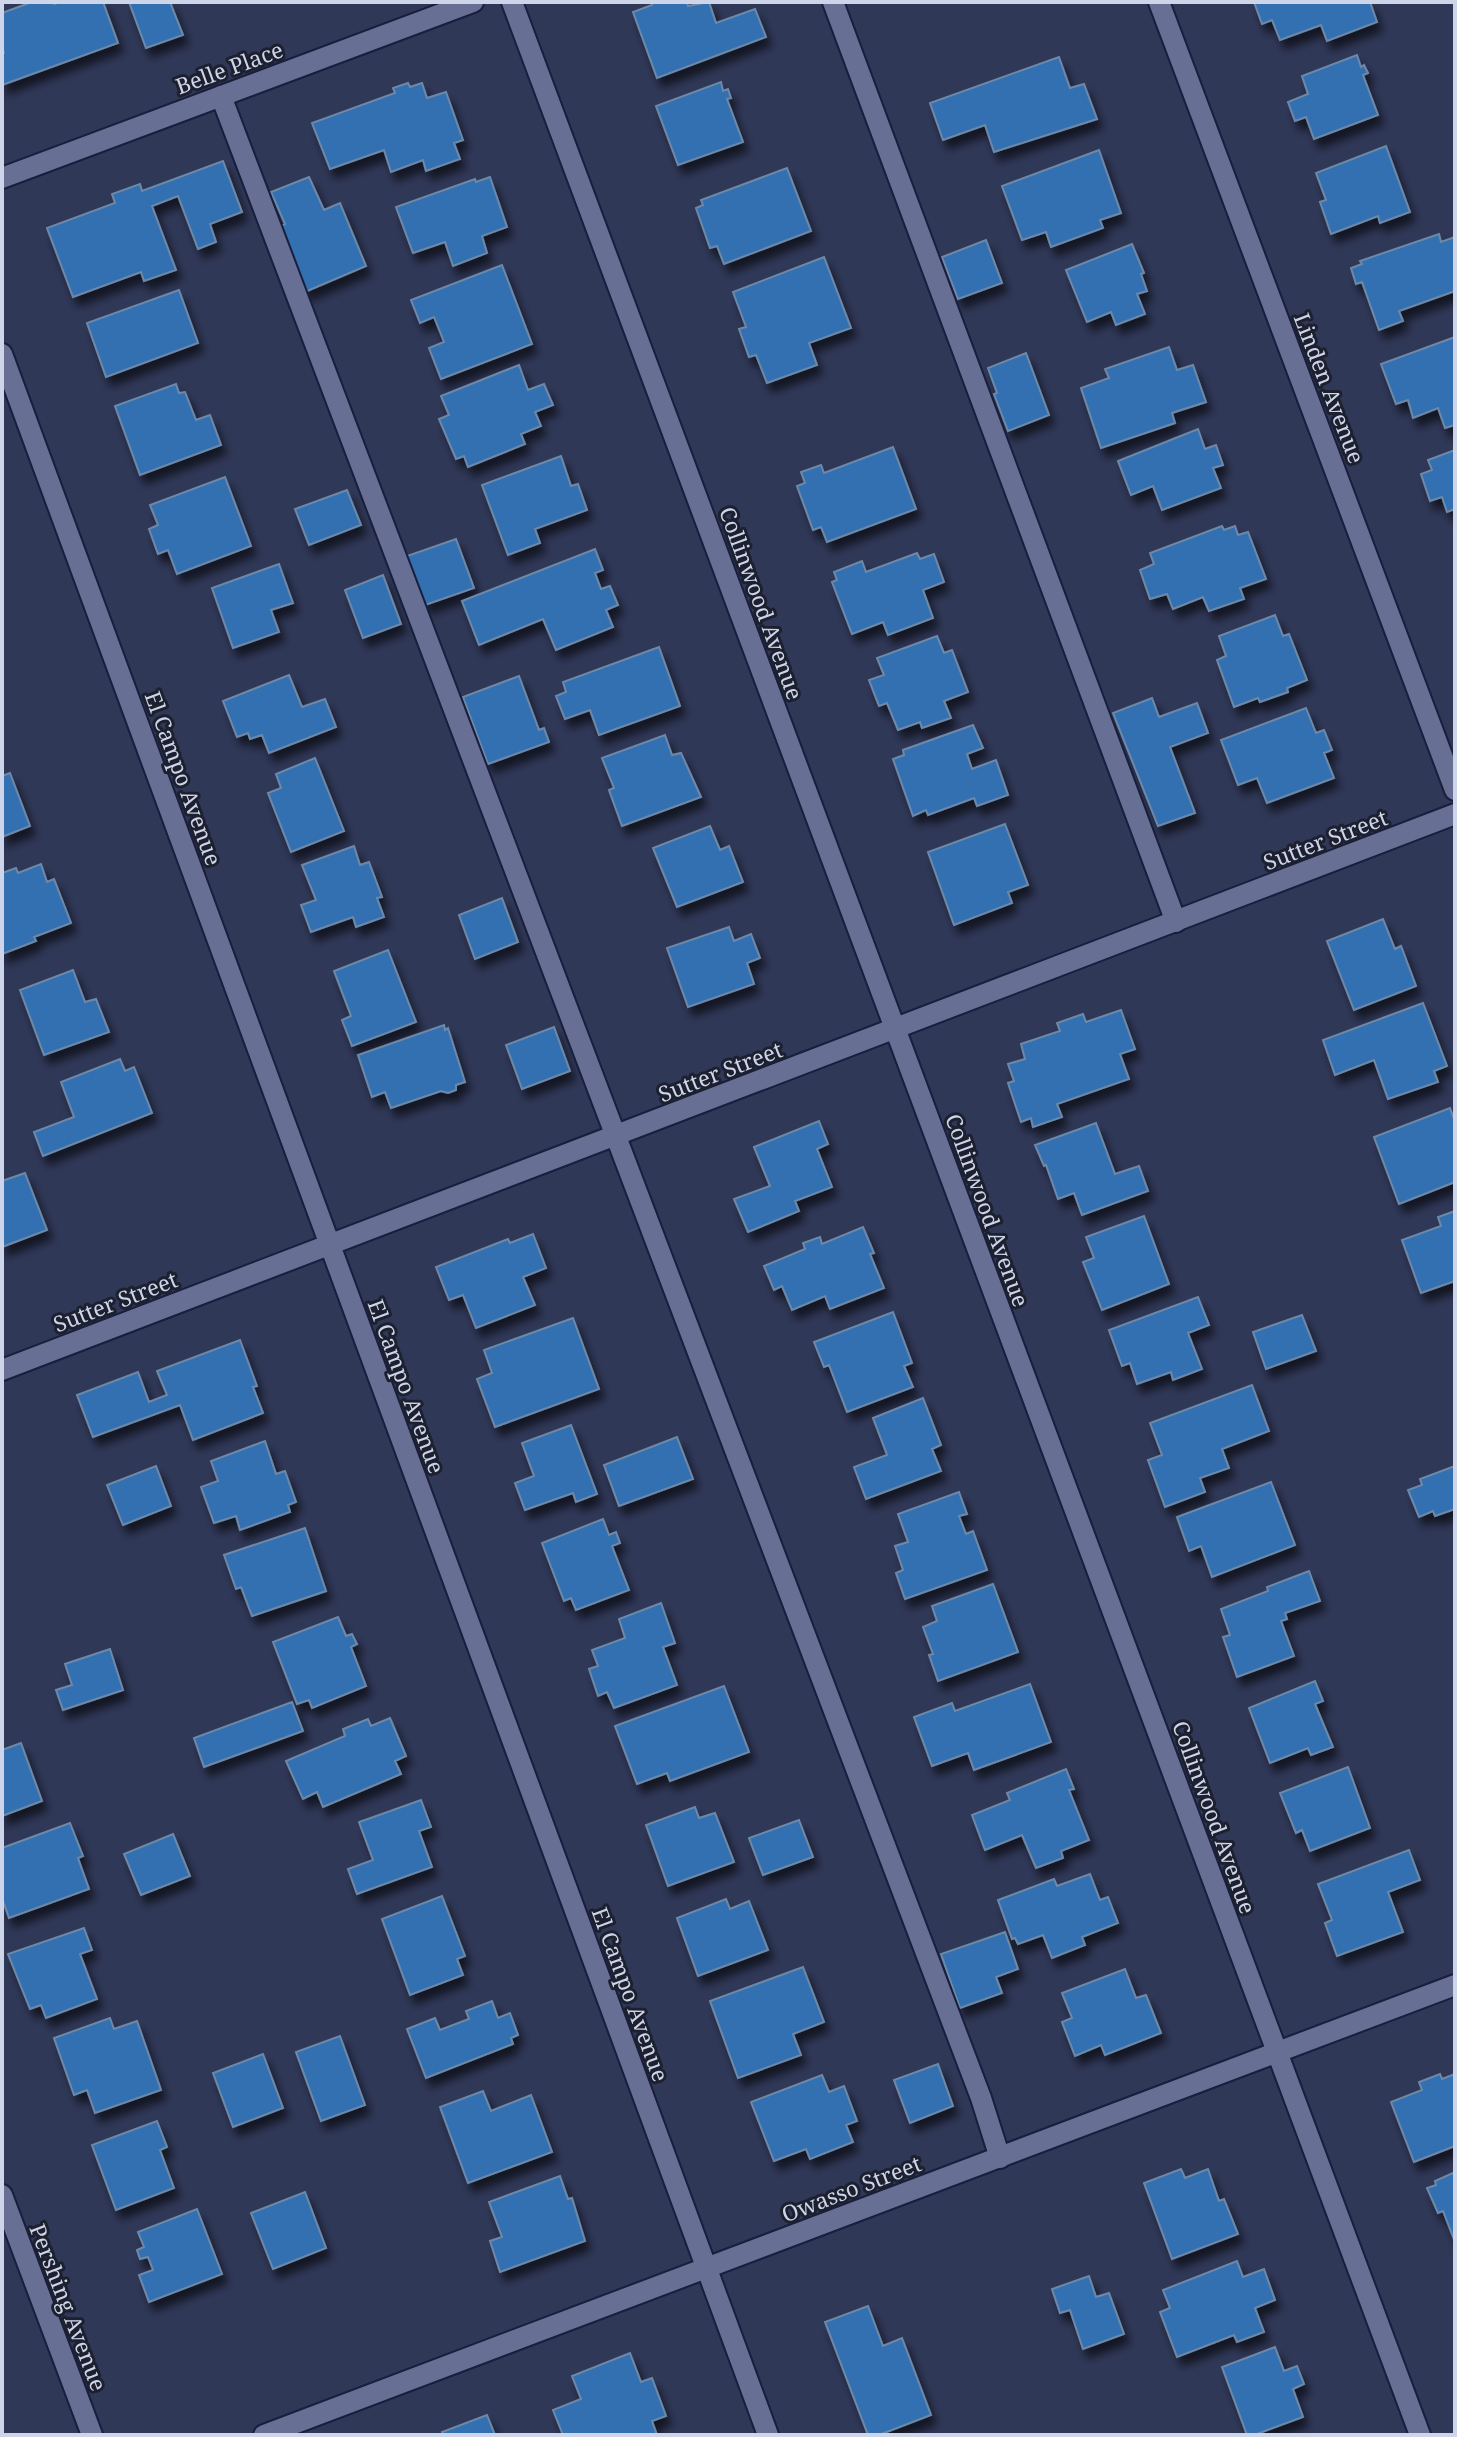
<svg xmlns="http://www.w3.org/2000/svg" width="1457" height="2437" viewBox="0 0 1457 2437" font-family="'Noto Serif',serif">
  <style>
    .building { fill: #336fb1; stroke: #6e89a8; stroke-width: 2; filter: url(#shadow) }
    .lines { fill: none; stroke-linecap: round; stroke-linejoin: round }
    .service-casing { stroke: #181e3c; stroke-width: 24 }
    .minor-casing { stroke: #181e3c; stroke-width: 24 }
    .service { stroke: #677094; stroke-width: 20 }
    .minor { stroke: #677094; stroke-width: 20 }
    .labels { text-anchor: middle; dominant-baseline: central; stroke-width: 6; stroke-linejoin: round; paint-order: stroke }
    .street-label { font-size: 22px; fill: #cfd5e9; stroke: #1c202f }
  </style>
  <defs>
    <filter id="shadow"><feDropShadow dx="5" dy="9" stdDeviation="4" flood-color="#0009"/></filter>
  </defs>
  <rect width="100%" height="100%" fill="#303858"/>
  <path class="building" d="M32,2H53L54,4L61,2H103L118,43L2,85V54L4,53L2,46V13Z
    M129,2H170L183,35L146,48Z
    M651,2H687L688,6L709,2L716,23L755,9L766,37L657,78L633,12L652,5Z
    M1254,2H1370L1377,22L1327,41L1321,25L1280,40L1272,20L1262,24Z
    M1357,55L1361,67L1364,65L1368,73L1363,75L1378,115L1314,139L1306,117L1295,121L1288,102L1308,94L1302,76Z
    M1059,57L1070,88L1084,84L1097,119L994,152L985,125L943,140L930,103Z
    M721,82L723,91L728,89L731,98L727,99L743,142L678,165L656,106Z
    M408,83L410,87L422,83L427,98L446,92L463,140L454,143L460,159L426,171L423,160L391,172L384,150L330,169L312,123L395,93L393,88Z
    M1386,146L1410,212L1380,223L1378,216L1331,234L1320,202L1326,200L1316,173Z
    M1099,150L1121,213L1100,220L1103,228L1051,247L1046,232L1022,240L1002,186Z
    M223,161L242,212L210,224L216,242L198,249L178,196L152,206L176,270L144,281L141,272L73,297L47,228L115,203L112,194L140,184L142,191Z
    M787,168L811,231L724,264L717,246L710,248L696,208L703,205L701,200Z
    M309,177L324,210L340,203L366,266L305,292L278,228L285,224L271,192Z
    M490,177L507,227L482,236L487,253L453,266L445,242L413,253L396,207L475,179L476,182Z
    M1439,234L1441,242L1455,237V291L1399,311L1403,321L1379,330L1362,282L1356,284L1351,268L1362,264L1360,261Z
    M986,240L1002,283L958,299L942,257Z
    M1132,244L1144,273L1141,274L1147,291L1137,294L1145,314L1116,325L1111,312L1087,322L1066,270Z
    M824,257L851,328L809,343L817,365L767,383L756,355L749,357L739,329L746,327L733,292Z
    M502,265L532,344L441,379L429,348L444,342L434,317L420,323L411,300Z
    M179,290L198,343L106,377L87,323Z
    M1455,337V425L1445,428L1438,408L1413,418L1408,400L1396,404L1381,364Z
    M1169,347L1177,370L1193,365L1206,402L1172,413L1175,423L1101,448L1081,388L1109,378L1105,369Z
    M1026,353L1049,415L1008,431L994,394L997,393L988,368Z
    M519,365L528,390L544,384L553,405L535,412L541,426L521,434L525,444L468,467L464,456L456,459L439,419L449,415L441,396Z
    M176,384L179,393L185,392L196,420L210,415L221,445L140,475L115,406Z
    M1198,429L1205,449L1216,445L1223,465L1213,468L1221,488L1162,510L1153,486L1131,495L1118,461Z
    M893,447L916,509L827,542L821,527L813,530L797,486L805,483L801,472L821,465L824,473Z
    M1455,450V509L1447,512L1442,497L1430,501L1421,474L1432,470L1428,460Z
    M561,456L571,486L578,484L587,510L535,529L540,543L508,555L482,485Z
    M225,477L251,546L177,574L168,550L158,554L149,529L158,525L150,505Z
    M347,490L361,525L309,545L295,509Z
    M1222,526L1224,530L1235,526L1238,535L1248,532L1266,579L1240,588L1244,599L1209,611L1203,597L1173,609L1167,594L1150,599L1140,570L1154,564L1150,553Z
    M456,539L474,588L425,605L407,556Z
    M595,549L603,570L595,573L601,589L610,586L618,605L606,610L613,627L556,650L543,619L479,645L462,601Z
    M917,553L920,559L934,554L944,582L923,590L933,618L888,635L883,622L852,634L832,582L837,580L834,572L862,561L866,572Z
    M279,564L293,603L271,610L279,632L233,648L212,588Z
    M383,575L401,624L363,638L345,590Z
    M1275,615L1283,636L1289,634L1307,680L1287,688L1288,692L1260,702L1258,698L1234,707L1217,660L1226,656L1219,636Z
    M937,636L944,653L952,650L968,692L944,701L951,718L922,728L920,722L898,730L887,703L879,706L869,680L884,675L877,658Z
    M659,647L680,706L599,735L590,710L565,719L556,696L566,692L563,682Z
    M289,675L302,707L325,699L336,727L269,753L262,735L250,739L248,733L237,737L223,701Z
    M519,676L539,730L544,728L549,742L488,764L463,697Z
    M1152,698L1159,717L1197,703L1208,733L1170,747L1195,813L1158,826L1113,713Z
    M1306,708L1316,733L1324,730L1332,750L1324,753L1334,778L1267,803L1257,778L1238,785L1221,740Z
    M973,725L983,748L967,754L972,769L996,760L1008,795L977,806L974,798L928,815L926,810L913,816L893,759L904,755L903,750Z
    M665,735L672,755L681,753L701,797L622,826L609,790L614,788L602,758Z
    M315,758L344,831L291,852L268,793L281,788L276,774Z
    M10,773L30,826L2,837V776Z
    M1005,824L1028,885L1008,892L1012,903L954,925L928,852Z
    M710,826L720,850L729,846L743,882L677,907L653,848Z
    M354,846L360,865L369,862L382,897L377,898L384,917L356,927L353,917L311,932L301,905L316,900L302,865Z
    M41,864L47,882L54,879L71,923L34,937L36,941L2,954V873L16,868L18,873Z
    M502,898L518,942L475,959L459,915Z
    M1383,919L1395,949L1401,946L1416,986L1354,1010L1327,941Z
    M729,927L734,941L751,934L760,958L747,963L754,984L688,1007L667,948Z
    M388,950L416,1022L352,1046L342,1020L351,1016L334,971Z
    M73,970L85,1002L96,999L109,1032L44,1055L20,990Z
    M1423,1003L1447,1066L1434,1071L1438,1082L1388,1099L1374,1060L1335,1075L1323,1040Z
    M1121,1010L1135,1049L1120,1054L1129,1079L1057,1104L1062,1117L1033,1127L1031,1118L1021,1122L1008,1083L1014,1081L1008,1064L1025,1059L1021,1044L1060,1031L1057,1023L1083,1014L1086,1022Z
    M444,1025L445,1030L448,1028L465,1082L456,1085V1090L448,1093L441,1091L391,1108L385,1092L372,1097L358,1055Z
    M554,1027L570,1071L522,1089L506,1045Z
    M120,1059L125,1071L134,1067L152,1113L43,1156L34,1132L74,1117L61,1082Z
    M1450,1108L1455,1122V1182L1399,1204L1374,1137Z
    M819,1121L828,1144L817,1149L832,1187L795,1201L799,1211L748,1232L734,1199L770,1186L754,1147Z
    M1096,1123L1115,1174L1139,1166L1148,1191L1082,1215L1074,1193L1058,1199L1046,1165L1044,1166L1035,1145Z
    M25,1173L47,1230L2,1247V1181Z
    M1455,1211V1281L1421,1293L1402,1240L1441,1226L1438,1217Z
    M1144,1216L1169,1284L1102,1310L1083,1262L1094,1258L1086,1237Z
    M863,1227L874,1253L870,1254L884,1288L830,1309L825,1296L792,1310L782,1286L774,1290L764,1266L805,1249L803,1243L820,1237L822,1244Z
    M533,1234L546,1268L523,1277L535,1305L476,1328L463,1295L449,1300L436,1267L508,1239L510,1243Z
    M1198,1297L1209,1325L1188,1333L1202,1369L1173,1380L1171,1372L1137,1384L1130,1363L1122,1366L1109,1330Z
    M893,1312L912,1363L904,1366L913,1387L847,1412L829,1365L824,1367L814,1342Z
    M1302,1315L1316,1351L1266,1369L1253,1332Z
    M573,1318L599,1389L495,1427L477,1379L492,1373L484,1350Z
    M240,1340L257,1386L253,1387L263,1413L193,1440L180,1405L93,1437L77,1395L138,1372L149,1402L167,1395L157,1371Z
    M1252,1385L1269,1431L1222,1449L1229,1468L1200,1478L1205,1492L1165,1507L1148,1460L1162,1455L1150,1423Z
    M923,1398L941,1445L932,1449L941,1471L866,1499L854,1467L887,1455L873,1418Z
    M571,1425L597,1494L576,1502L573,1493L525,1510L515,1483L534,1476L522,1443Z
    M677,1437L693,1479L619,1506L604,1465Z
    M265,1441L276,1474L285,1471L296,1502L288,1505L290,1512L240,1530L236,1516L214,1523L201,1487L218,1481L211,1461Z
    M156,1466L171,1506L123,1525L107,1485Z
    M1455,1466V1509L1435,1516L1433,1511L1419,1517L1408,1490L1422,1485L1420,1479Z
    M1271,1482L1295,1545L1212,1577L1201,1546L1189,1551L1177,1517Z
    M959,1492L967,1514L959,1516L966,1534L973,1531L987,1570L905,1599L896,1573L903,1570L895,1546L908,1542L898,1514Z
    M603,1519L609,1535L616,1532L620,1543L612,1546L629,1590L576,1610L571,1598L564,1601L542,1543Z
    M305,1528L326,1591L252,1616L241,1587L236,1589L224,1555Z
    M1309,1571L1320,1601L1285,1613L1287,1619L1281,1621L1294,1656L1237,1677L1223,1637L1230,1635L1221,1609L1268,1591L1267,1587Z
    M993,1584L1018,1652L938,1681L929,1655L933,1654L923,1627L937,1621L932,1606Z
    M661,1603L675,1643L663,1647L677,1685L614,1708L607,1692L598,1696L589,1669L598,1666L592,1650L625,1638L619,1619Z
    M338,1617L346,1636L352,1634L357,1644L351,1647L366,1686L312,1708L309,1700L297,1704L273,1642Z
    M110,1649L123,1690L63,1710L56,1690L72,1685L65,1664Z
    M1315,1681L1323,1701L1315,1704L1333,1747L1311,1755L1308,1748L1270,1763L1249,1708Z
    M1030,1684L1051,1742L974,1770L968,1753L932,1766L914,1717L952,1703L955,1711Z
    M724,1686L749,1752L670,1781L667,1773L637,1784L615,1726Z
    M292,1702L303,1731L204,1767L194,1738Z
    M390,1718L406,1756L395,1761L401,1774L323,1807L317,1792L303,1799L286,1761L345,1736L343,1729L368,1719L371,1726Z
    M21,1743L42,1801L2,1816V1750Z
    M1348,1767L1370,1828L1310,1851L1302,1830L1296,1833L1280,1793Z
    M1066,1769L1074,1789L1069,1790L1089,1840L1061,1851L1063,1858L1036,1868L1022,1835L985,1850L972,1815L1010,1800L1007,1793Z
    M421,1800L431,1827L419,1831L432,1867L357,1894L348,1869L373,1860L359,1822Z
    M695,1807L699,1818L715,1813L734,1862L668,1886L646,1825Z
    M799,1820L813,1857L763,1875L749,1838Z
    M70,1823L83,1856L78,1858L89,1889L9,1918L2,1898V1848Z
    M173,1834L190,1876L141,1895L124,1854Z
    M1409,1850L1420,1880L1388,1892L1403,1932L1337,1956L1325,1923L1332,1920L1318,1884Z
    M1090,1874L1100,1900L1108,1897L1118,1923L1082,1937L1085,1945L1052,1958L1043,1935L1018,1944L1015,1938L1012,1939L998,1900L1054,1879L1057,1886Z
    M442,1896L465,1956L457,1959L463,1975L410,1995L382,1919Z
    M726,1899L730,1909L749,1901L768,1950L698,1976L677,1918Z
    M84,1928L92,1950L80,1954L97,1999L46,2018L41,2005L30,2009L8,1954Z
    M1005,1932L1018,1969L996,1977L1002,1993L960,2008L941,1954Z
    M803,1967L824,2022L793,2034L801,2055L738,2078L710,2001Z
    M1125,1969L1136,1998L1146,1995L1161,2033L1105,2055L1101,2045L1075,2056L1062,2022L1072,2018L1062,1993Z
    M492,2001L498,2018L510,2013L518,2035L511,2038L513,2044L426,2078L407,2029L435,2018L440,2030L469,2019L466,2011Z
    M110,2018L114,2029L137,2021L161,2090L95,2113L87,2090L74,2095L54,2038Z
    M340,2036L365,2105L321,2121L296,2052Z
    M263,2054L283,2108L233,2127L213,2073Z
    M938,2064L953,2106L910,2123L894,2080Z
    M1440,2074L1442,2079L1455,2074V2146L1414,2162L1391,2102L1422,2090L1419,2082Z
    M822,2075L829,2092L844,2086L857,2121L846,2125L853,2142L810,2159L806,2149L774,2161L751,2102Z
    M483,2091L491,2111L531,2095L552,2152L468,2183L440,2107Z
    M157,2121L167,2147L160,2150L174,2188L116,2210L92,2145Z
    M1181,2169L1185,2178L1208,2169L1219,2201L1224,2199L1238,2234L1172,2259L1144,2183Z
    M1455,2172V2242L1443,2211L1438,2213L1427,2188L1436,2185L1435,2181Z
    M560,2176L568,2199L572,2198L585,2241L500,2272L490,2241L502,2237L489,2202Z
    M305,2192L326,2248L273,2269L251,2213Z
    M197,2209L222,2274L149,2302L139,2275L153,2270L148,2257L140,2259L137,2250L144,2247L138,2232Z
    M1237,2261L1243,2277L1264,2269L1275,2300L1255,2308L1264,2332L1237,2342L1234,2335L1177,2357L1160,2312L1170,2308L1163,2290Z
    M1089,2276L1096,2297L1109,2293L1124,2334L1083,2349L1070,2310L1060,2313L1052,2289Z
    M868,2306L883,2346L902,2338L931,2415L879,2435H868L825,2322Z
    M1275,2347L1284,2371L1297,2366L1304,2384L1293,2389L1303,2417L1254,2435H1247L1222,2367Z
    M630,2353L641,2382L652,2378L666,2416L652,2421L657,2435H563L553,2410L581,2399L572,2376Z
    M487,2415L495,2435H443L442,2432Z"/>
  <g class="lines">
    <defs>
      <path id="service" d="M833,2L1176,922
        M221,96L981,2098L1000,2158"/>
      <path id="minor" d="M512,2L1420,2435
        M1159,2L1455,790
        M2,178L473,2
        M2,354L768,2435
        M2,1370L1455,814
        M2,2195L92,2435
        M264,2435L1455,1985"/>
    </defs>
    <use href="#service" class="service-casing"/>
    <use href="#minor" class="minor-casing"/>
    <use href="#service" class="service"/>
    <use href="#minor" class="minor"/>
  </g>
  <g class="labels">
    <g class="street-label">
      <text transform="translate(229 67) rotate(-20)">Belle Place</text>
      <text transform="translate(1330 388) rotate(69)">Linden Avenue</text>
      <text transform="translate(762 603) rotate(70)">Collinwood Avenue</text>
      <text transform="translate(184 778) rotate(70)">El Campo Avenue</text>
      <text transform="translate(1325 839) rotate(-21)">Sutter Street</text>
      <text transform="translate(720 1071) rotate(-21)">Sutter Street</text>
      <text transform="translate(988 1210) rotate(70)">Collinwood Avenue</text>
      <text transform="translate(115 1301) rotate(-21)">Sutter Street</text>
      <text transform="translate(407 1386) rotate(70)">El Campo Avenue</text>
      <text transform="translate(1215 1817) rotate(70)">Collinwood Avenue</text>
      <text transform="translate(631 1994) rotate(70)">El Campo Avenue</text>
      <text transform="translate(851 2188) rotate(-21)">Owasso Street</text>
      <text transform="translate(69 2307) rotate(69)">Pershing Avenue</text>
    </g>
  </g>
  <rect width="1457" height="2437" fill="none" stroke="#cfd5e9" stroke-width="8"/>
</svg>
